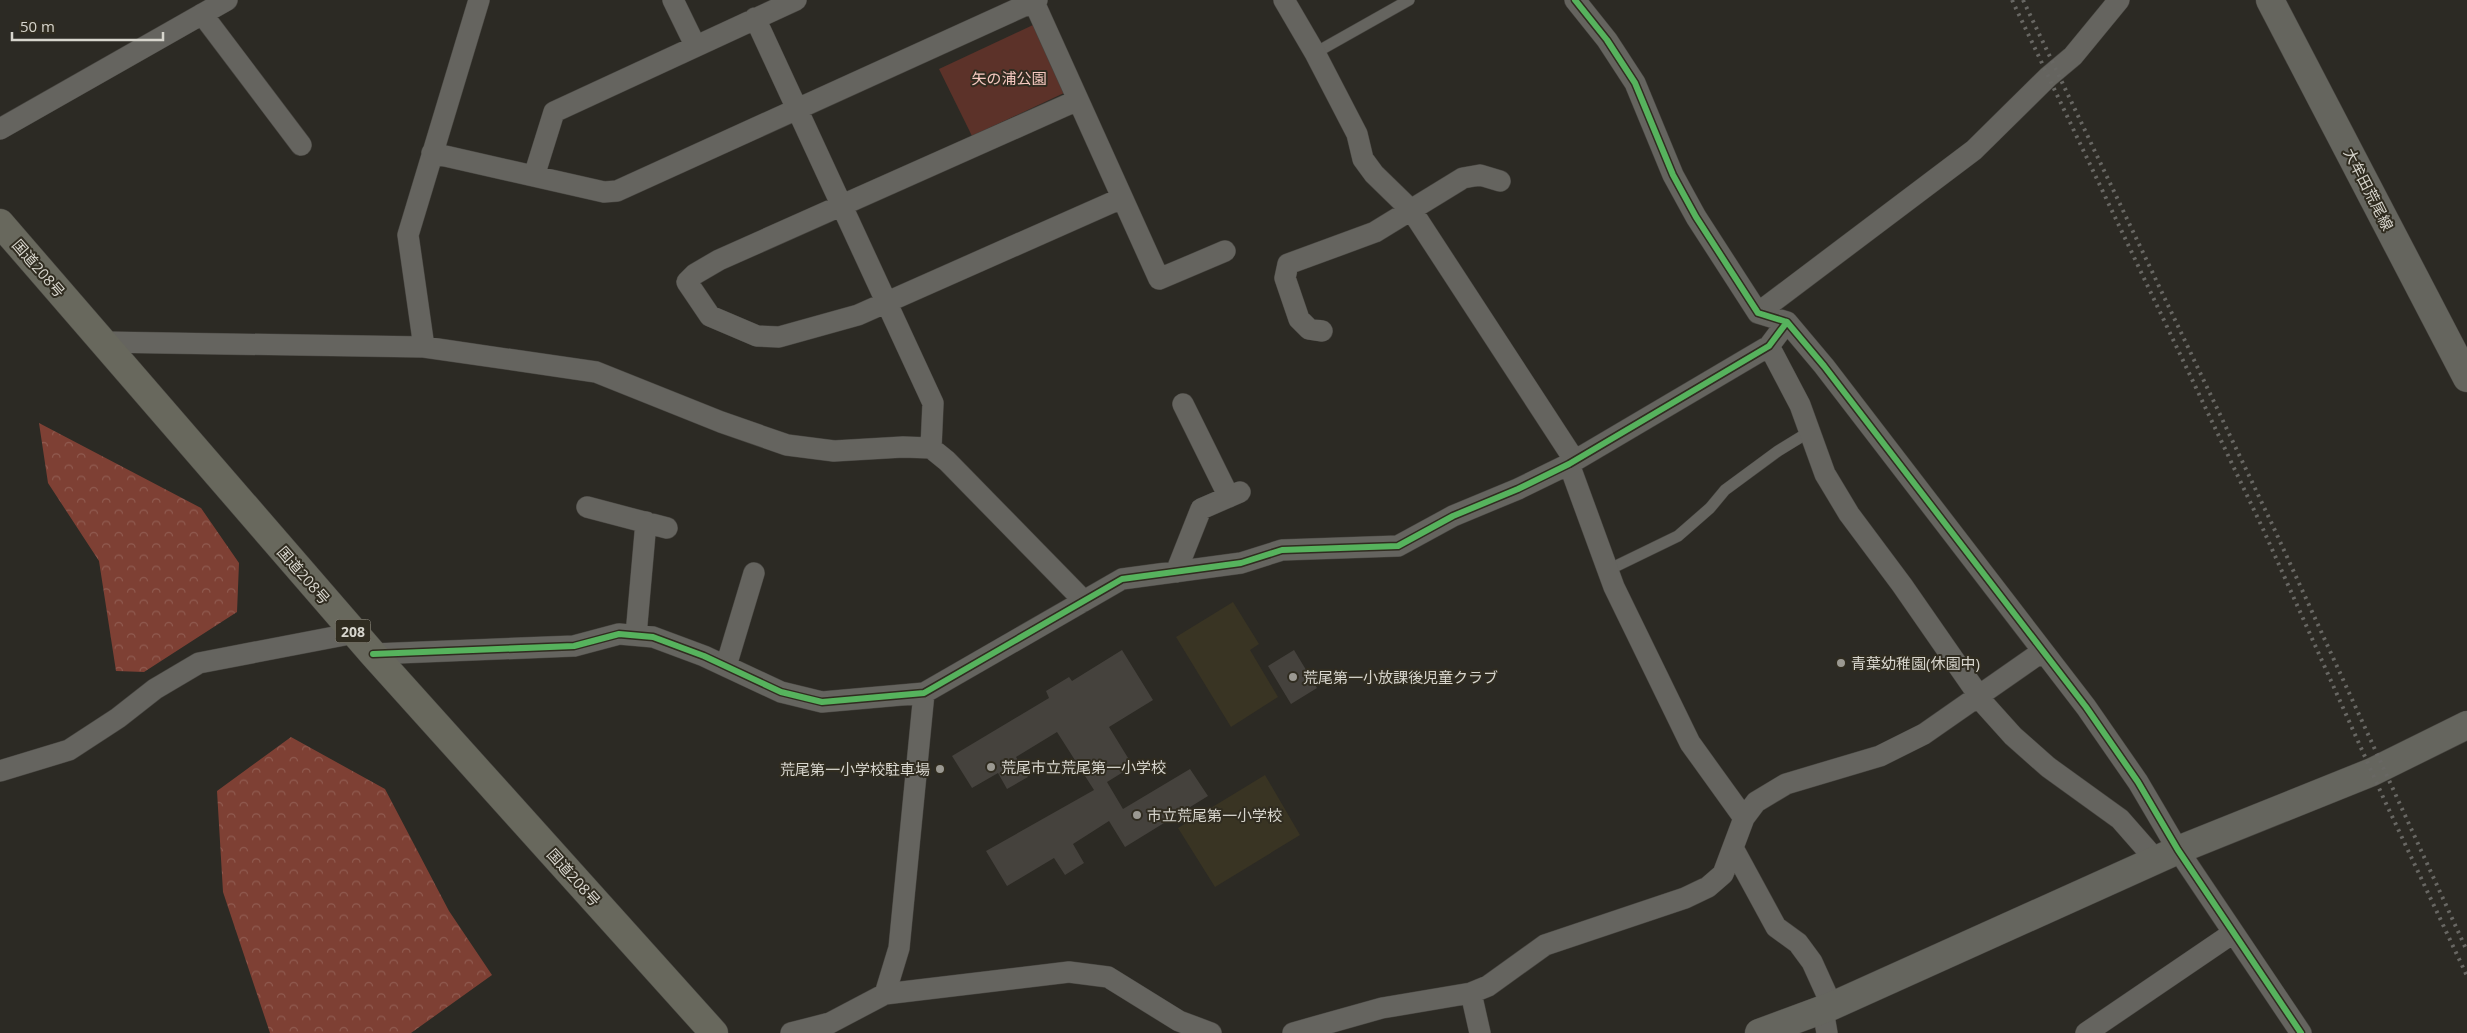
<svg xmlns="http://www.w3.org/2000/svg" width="2467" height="1033" viewBox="0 0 2467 1033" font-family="'Open Sans','Noto Sans JP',sans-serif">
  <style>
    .built { fill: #393423 }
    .forest { fill: url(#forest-crowns) }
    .park { fill: #5c3229 }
    .building { fill: #45423d }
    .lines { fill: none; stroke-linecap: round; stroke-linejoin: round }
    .lane-casing { stroke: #474540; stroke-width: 12 }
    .street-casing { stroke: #474540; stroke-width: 22 }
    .secondary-casing { stroke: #474540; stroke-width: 29 }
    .highway-casing { stroke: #474540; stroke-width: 29 }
    .lane { stroke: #65645f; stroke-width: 11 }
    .street { stroke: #65645f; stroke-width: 21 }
    .secondary { stroke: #65655e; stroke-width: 28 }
    .highway { stroke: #68685d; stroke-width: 28 }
    .rail { stroke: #686763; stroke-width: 4; stroke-dasharray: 2.5 5; stroke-linecap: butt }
    .cycleway-casing { stroke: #302c20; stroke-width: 9 }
    .cycleway { stroke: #56b35d; stroke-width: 6 }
    .poi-dot { fill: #9b9992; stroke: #302c20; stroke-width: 2 }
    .labels { text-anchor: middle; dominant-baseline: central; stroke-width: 4; stroke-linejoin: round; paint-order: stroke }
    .shield { fill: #302c20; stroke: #a5a299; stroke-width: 1 }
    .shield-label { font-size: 14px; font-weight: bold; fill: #d7d5cd }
    .park-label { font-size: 15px; fill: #f6c9c0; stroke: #302c20 }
    .street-label { font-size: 15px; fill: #d7d5cd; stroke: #302c20 }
    .poi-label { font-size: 15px; fill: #d7d5cd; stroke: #302c20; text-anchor: start }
  </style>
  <defs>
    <pattern id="forest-crowns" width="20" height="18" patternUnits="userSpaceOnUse" patternTransform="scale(1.25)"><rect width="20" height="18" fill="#7e4034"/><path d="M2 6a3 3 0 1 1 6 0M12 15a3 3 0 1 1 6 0" fill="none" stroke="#905b50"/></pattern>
  </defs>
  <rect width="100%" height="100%" fill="#2c2a24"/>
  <path class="built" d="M1233,602L1259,644L1250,650L1278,697L1231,727L1176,637Z
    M1265,775L1300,835L1215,887L1178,828Z"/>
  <path class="forest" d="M39,423L201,508L239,563L237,612L144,672L116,671L99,561L48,483Z
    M291,737L385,789L449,911L492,975L411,1033H270L223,892L217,791Z"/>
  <path class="park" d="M1033,25L1064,93L972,136L939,69Z"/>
  <path class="building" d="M1122,650L1153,700L1109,727L1133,766L1107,782L1123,809L1190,769L1208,796L1125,847L1109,821L1073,844L1084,863L1065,875L1054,858L1007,886L986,851L1094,790L1057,732L1016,757L1028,777L1007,789L998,773L972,788L952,756L1049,698L1046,691L1069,677L1072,681Z
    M1294,650L1317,688L1291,704L1268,666Z"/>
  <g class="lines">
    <defs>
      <path id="lane" d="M1315,53L1409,0
        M1608,570L1678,536L1710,508L1725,490L1778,451L1809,432"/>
      <path id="street" d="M673,0L695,45
        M1033,0L1159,279L1225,251
        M1284,0L1315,53L1357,134L1363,159L1374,174L1412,211L1575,461
        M1575,0L1607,40L1635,83L1673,175L1696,217L1758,313L1787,322L1824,366L2086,707L2138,782L2178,850L2301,1033
        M202,14L301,145
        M755,18L933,403L931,448
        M1078,100L719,260L695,274L687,282L710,316L757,336L779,337L858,315L1122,198
        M0,129L227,0
        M432,153L604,192L617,191L1037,0
        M534,176L554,112L796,0
        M1758,313L1974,150L2048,77L2073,56L2119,0
        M1322,331L1309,329L1299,319L1285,278L1288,264L1375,232L1463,178L1480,175L1500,181
        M103,342L424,347L596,372L721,422L787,445L834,451L903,447L931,448L947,461L1084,601
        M1769,346L1800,405L1825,474L1849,514L1902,585L1986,706L2013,736L2048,767L2120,819L2156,860
        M424,347L408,235L479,0
        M1183,404L1229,497
        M1569,464L1614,587L1690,743L1744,818
        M587,507L667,528
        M1176,572L1201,509L1240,492
        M636,635L646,522
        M373,654L574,646L619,634L653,637L704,656L781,692L822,702L924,693L1122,579L1241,563L1282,550L1398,546L1453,516L1518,489L1569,464L1769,346L1787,322
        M726,666L754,573
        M0,771L69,750L118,718L155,689L199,663L355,633
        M1733,848L1776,927L1798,943L1812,962L1832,1006
        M1471,993L1480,1033
        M885,994L1069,972L1108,977L1179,1021L1211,1033
        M1823,1010L1827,1033
        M791,1033L830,1023L885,994L899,948L924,693
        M1293,1033L1382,1008L1471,993L1488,986L1545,945L1685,898L1708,887L1723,874L1744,818L1756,802L1786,784L1880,756L1924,734L2043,651
        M2086,1033L2233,933"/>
      <path id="secondary" d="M2270,0L2467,378
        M1759,1033L1832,1006L2178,850L2372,772L2467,725"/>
      <path id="highway" d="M0,223L373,654L714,1033"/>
    </defs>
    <use href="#lane" class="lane-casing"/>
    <use href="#street" class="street-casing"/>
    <use href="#secondary" class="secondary-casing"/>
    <use href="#highway" class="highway-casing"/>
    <use href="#lane" class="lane"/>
    <use href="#street" class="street"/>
    <use href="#secondary" class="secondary"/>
    <use href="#highway" class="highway"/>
    <path class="rail" d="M2012,0L2263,529L2383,797L2467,976
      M2023,0L2272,524L2467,951"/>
    <defs>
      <path id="cycleway" d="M1575,0L1607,40L1635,83L1673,175L1696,217L1758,313L1787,322L1824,366L2086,707L2138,782L2178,850L2301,1033
        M373,654L574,646L619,634L653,637L704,656L781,692L822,702L924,693L1122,579L1241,563L1282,550L1398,546L1453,516L1518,489L1569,464L1769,346L1787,322"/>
    </defs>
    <use href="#cycleway" class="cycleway-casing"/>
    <use href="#cycleway" class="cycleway"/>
  </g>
  <g class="poi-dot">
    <circle cx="1841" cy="663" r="5"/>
    <circle cx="1293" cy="677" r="5"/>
    <circle cx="991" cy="767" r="5"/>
    <circle cx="940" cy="769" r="5"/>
    <circle cx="1137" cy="815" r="5"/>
  </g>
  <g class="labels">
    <rect class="shield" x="335.5" y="619.5" width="35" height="23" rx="4"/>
    <g class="shield-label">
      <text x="353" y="631">208</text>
    </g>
    <g class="park-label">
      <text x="1009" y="78">矢の浦公園</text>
    </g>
    <g class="street-label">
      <text transform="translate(2369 189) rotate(63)">大牟田荒尾線</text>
      <text transform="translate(39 268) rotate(49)">国道208号</text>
      <text transform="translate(304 575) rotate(49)">国道208号</text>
      <text transform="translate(574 877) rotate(48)">国道208号</text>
    </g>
    <g class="poi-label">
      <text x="1851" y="663">青葉幼稚園(休園中)</text>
      <text x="1303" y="677">荒尾第一小放課後児童クラブ</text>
      <text x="1001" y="767">荒尾市立荒尾第一小学校</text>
      <text x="930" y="769" text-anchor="end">荒尾第一小学校駐車場</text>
      <text x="1147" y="815">市立荒尾第一小学校</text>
    </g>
  </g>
  <path d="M12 32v8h151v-8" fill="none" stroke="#d7d5cd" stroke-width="2.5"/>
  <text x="20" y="32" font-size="15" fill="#d7d5cd" stroke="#302c20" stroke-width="4" paint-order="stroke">50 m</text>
</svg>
